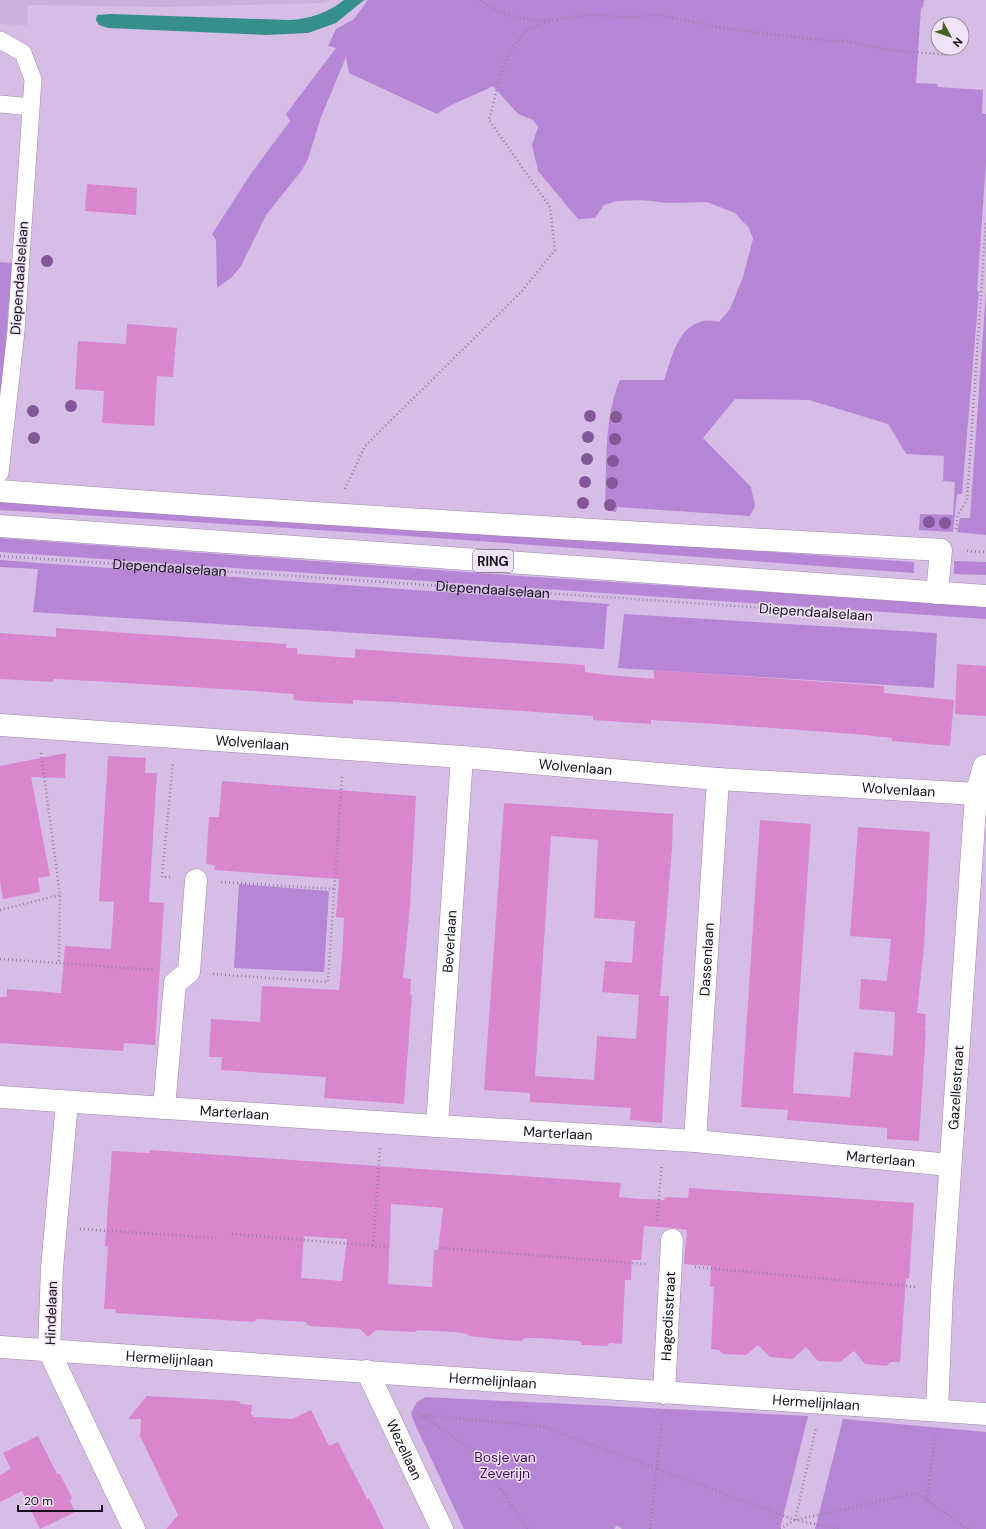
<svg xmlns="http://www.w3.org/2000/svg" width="986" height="1529" viewBox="0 0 986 1529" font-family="'DM Sans',sans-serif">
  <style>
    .built { fill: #cbb0dd }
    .green { fill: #b785d5 }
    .water { fill: #378f8c }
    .building { fill: #da86ce; fill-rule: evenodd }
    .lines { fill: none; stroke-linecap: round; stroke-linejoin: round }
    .lane-casing { stroke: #9e87ad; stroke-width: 18 }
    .street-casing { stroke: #9e87ad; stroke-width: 23 }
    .primary-casing { stroke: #9e87ad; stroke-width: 23 }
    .path { stroke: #9582a2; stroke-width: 2.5; stroke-dasharray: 1 3; stroke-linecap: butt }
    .lane { stroke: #fff; stroke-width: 17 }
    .street { stroke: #fff; stroke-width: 22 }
    .primary { stroke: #fff; stroke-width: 22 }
    .tree { fill: #845898 }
    .labels { text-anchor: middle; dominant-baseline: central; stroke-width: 3; stroke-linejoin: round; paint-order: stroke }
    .shield { fill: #f0e3f8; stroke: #574d5d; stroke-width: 1 }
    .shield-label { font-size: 13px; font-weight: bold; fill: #150d1b }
    .street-label { font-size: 14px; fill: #150d1b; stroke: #f0e3f8 }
    .park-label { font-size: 14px; fill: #400659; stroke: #f0e3f8 }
  </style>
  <rect width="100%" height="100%" fill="#d6bde6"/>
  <path class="built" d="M0,0H330L323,3L162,7L28,5L27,25L0,24Z"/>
  <path class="green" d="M368,0H924L923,7L921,8L916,83L937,84L938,87L983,90L982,113L986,114V162L977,291H979L962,494H957L953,532L919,530L920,514L953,515L955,482L943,481L944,456L906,454L888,424L809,400L735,399L703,438L751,487L755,506L750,516L617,507L616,512L605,510C607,468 603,420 620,380H664C672,358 677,326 704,321C708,320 715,321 719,322L730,309L743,277L753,239L749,228L735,213L707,202L668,203L641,200L617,201L604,205L595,218L578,219L538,171L532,145L538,127L533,120L518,114L493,86C474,96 455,101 437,114L349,73L346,57L321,117L308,159L302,170L266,215L241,266L232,277L217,288L216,240L212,234L250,175L290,121L286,114L336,48L328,46L336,29L354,19Z
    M0,262L12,263L0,418Z
    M986,291V535L957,532L960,518H970Z
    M0,498L914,562V573C609,550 305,528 0,510Z
    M0,538L520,576L986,606V619L0,552Z
    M0,560L39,563L610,604L607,607L604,649L33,612L38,569L0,567Z
    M954,561L986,562V575L954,574Z
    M624,614L937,633L934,688L618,668Z
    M239,884L329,891L324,972L234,968Z
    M426,1397L808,1416L780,1529H622L617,1525L614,1529H464L414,1422L411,1413L417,1402Z
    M843,1419L986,1432V1529H815Z"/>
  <path class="water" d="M344,0H364L336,23L308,33L265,35L108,28L99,25L96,20L97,15L111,14L289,20C309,19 328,13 344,0Z"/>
  <path class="building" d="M87,184L137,188L136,215L85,211Z
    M127,324L177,328L173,377L157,376L154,426L102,423L104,391L75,389L78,341L126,344Z
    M56,628L286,644V648H297V654L355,658V649L585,665V672L607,675L654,679V670L884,686V693L954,700L950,746L892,741V738L855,734L716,724L651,720V724L593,720V716L394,702L353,700V704L318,702L293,700L294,694L255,691L94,681L54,679L53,682L0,679V633L56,637Z
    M957,664L986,666V716L955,714Z
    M66,753L65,778L31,777L50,876L38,878L40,892L3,899L0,882V766Z
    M108,756L146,758L145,773H157L149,902L164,903L155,1045L124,1043L123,1051L0,1043V997H7V989L61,993L65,946L111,949L114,902L99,901Z
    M222,781L416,796L410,906L403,978L411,979L410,995H412L404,1104L324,1098L326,1077L221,1070L222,1057H209L211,1019L260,1022L262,986L339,990L342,958L344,918L336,917L339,879L214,870L215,865L206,864L209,817H219Z
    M504,803L673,814L672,848L660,996H669L662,1123L630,1120L631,1108L530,1102V1093L484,1090ZM551,836L598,840L594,918L635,921L632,963L605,961L602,992L639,995L636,1039L597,1036L594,1080L535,1076Z
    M760,820L811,824L793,1093L818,1095L850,1097L854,1052L893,1056L895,1012L859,1009L861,979L887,981L891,939L850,936L858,827L930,832L924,946L917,1013L926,1014L925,1030H926L919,1141L887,1139V1128L787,1120L788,1110L741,1107Z
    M150,1150L621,1183L619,1197L641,1199L664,1200L665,1197L688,1198L689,1188L914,1203L909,1279L906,1278L900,1362H891L886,1366L865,1364L854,1351L840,1362L818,1361L806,1347L793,1359L770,1357L758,1345L746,1355L723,1354L719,1350L711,1349L714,1287H710L711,1266L684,1264L687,1230L673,1228L644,1226L641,1260H632L631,1280H625L622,1344L610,1343L607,1346L582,1345L580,1341L537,1338H525L521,1341L505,1340L469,1336L467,1334L455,1332L418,1330L415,1332L376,1330L368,1337L360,1329L309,1326L306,1322L257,1319L254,1322L116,1313L115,1309H104L108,1247L105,1246L112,1151L150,1153ZM391,1204L443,1208L438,1250H434L432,1287L388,1284ZM304,1236L347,1239L342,1281L301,1278Z
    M147,1396L239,1401L241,1404L252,1405L251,1415H253V1417L292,1419L311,1410L329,1446L338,1442L367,1499L369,1498L384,1529H166L178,1515L140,1436L141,1419H128Z
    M38,1436L57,1474H60L72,1498L70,1501L75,1512L40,1529L22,1491L0,1502V1475L11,1469L3,1453Z"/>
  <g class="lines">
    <defs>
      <path id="lane" d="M0,40L23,53L33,79L16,331L0,473
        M0,104L31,107"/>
      <g id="street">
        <path d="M0,491C313,515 627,532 941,550L937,593"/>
        <path id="s2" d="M0,725L462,757L718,779L976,794"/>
        <path id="s3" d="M0,1097L437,1126L695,1141L950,1165"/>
        <path d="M67,1102L52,1268L49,1351L134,1529"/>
        <path d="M164,1108L175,983L189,972L196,880"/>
        <path id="s4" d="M437,1126L462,757"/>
        <path id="s5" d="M695,1141L718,779"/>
        <path id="s6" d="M0,1347L986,1414"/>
        <path id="s7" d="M367,1371L442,1529"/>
        <path id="s8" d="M664,1393L672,1240"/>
        <path id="s9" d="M937,1410L942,1289L976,794L984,766H986"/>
      </g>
      <path id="primary" d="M0,526L986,596"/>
    </defs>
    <use href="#lane" class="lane-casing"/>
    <use href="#street" class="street-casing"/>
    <use href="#primary" class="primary-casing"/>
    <g class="path">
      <path d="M480,0C501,16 527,22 552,20"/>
      <path d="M557,19L589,15L626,17L659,15L722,28L821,40L846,41L890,50L949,55"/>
      <path d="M345,489L365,446L522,291L555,250L550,207L489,120C498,88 503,45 533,27C540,23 550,22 557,19"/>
      <path d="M956,529L958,514L967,500L986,221"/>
      <path d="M967,551L986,552"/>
      <path id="s1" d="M0,556L824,612"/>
      <path d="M41,753L60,895L59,963L154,970"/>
      <path d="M170,877H162L173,762"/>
      <path d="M221,882L334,889"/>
      <path d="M0,910L60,895"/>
      <path d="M0,959L59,963"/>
      <path d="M213,974L328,982L342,775"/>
      <path d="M657,1220L662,1164"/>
      <path d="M80,1229L216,1238"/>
      <path d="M232,1234L388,1247"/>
      <path d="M373,1245L380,1148"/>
      <path d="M441,1248L646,1264"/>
      <path d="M695,1267L917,1287"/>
      <path d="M417,1412L420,1415L541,1426L795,1520L841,1529"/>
      <path d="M422,1416L475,1452L528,1529"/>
      <path d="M927,1500L935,1436"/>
      <path d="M795,1520L816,1428"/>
      <path d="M650,1529L662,1418"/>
      <path d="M780,1529L795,1520L917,1493L968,1529"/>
    </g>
    <use href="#lane" class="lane"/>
    <use href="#street" class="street"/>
    <use href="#primary" class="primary"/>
  </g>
  <g class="tree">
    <circle cx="47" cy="261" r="6"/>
    <circle cx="71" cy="406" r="6"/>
    <circle cx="33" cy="411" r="6"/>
    <circle cx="590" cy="416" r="6"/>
    <circle cx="616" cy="417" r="6"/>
    <circle cx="588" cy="437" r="6"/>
    <circle cx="34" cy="438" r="6"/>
    <circle cx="615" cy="439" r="6"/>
    <circle cx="587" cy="459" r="6"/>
    <circle cx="613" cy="461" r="6"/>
    <circle cx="585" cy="482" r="6"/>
    <circle cx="612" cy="483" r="6"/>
    <circle cx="583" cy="503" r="6"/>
    <circle cx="610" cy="505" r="6"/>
    <circle cx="929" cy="522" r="6"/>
    <circle cx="945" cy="523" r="6"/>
  </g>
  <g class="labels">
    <rect class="shield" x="473" y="550" width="40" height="22" rx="3"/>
    <g class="shield-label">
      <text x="493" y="561">RING</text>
    </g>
    <g class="street-label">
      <text transform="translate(19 278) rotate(-86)">Diependaalselaan</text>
      <text stroke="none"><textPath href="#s1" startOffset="170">Diependaalselaan</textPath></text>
      <text stroke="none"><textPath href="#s1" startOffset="494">Diependaalselaan</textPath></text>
      <text transform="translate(816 612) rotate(4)">Diependaalselaan</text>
      <text stroke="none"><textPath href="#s2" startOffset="253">Wolvenlaan</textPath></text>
      <text stroke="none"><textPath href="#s2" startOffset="577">Wolvenlaan</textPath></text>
      <text stroke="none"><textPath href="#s2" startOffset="901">Wolvenlaan</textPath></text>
      <text stroke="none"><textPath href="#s4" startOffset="185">Beverlaan</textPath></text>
      <text stroke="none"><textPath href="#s5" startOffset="182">Dassenlaan</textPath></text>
      <text stroke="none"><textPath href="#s9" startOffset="323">Gazellestraat</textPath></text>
      <text stroke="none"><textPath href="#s3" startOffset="235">Marterlaan</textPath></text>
      <text stroke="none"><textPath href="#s3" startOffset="559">Marterlaan</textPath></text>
      <text stroke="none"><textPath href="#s3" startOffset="883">Marterlaan</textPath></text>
      <text transform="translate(51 1313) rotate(-88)">Hindelaan</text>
      <text stroke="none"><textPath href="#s8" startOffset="77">Hagedisstraat</textPath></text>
      <text stroke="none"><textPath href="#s6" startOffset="170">Hermelijnlaan</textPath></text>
      <text stroke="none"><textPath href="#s6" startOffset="494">Hermelijnlaan</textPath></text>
      <text stroke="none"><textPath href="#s6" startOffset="818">Hermelijnlaan</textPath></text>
      <text stroke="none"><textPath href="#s7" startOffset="87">Wezellaan</textPath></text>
    </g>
    <g class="park-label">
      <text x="505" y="1457">Bosje van<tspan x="505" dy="16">Zeverijn</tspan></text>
    </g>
  </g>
  <g transform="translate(950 36) rotate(130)"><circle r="19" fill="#f0e3f8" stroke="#988da0"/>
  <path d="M0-3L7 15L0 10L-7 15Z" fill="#40641c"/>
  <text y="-6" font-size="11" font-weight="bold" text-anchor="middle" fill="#150d1b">N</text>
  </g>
  <path d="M18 1505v6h84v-6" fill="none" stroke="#150d1b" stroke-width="2"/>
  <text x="24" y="1505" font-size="12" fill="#150d1b" stroke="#f0e3f8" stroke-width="3" paint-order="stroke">20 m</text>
</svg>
